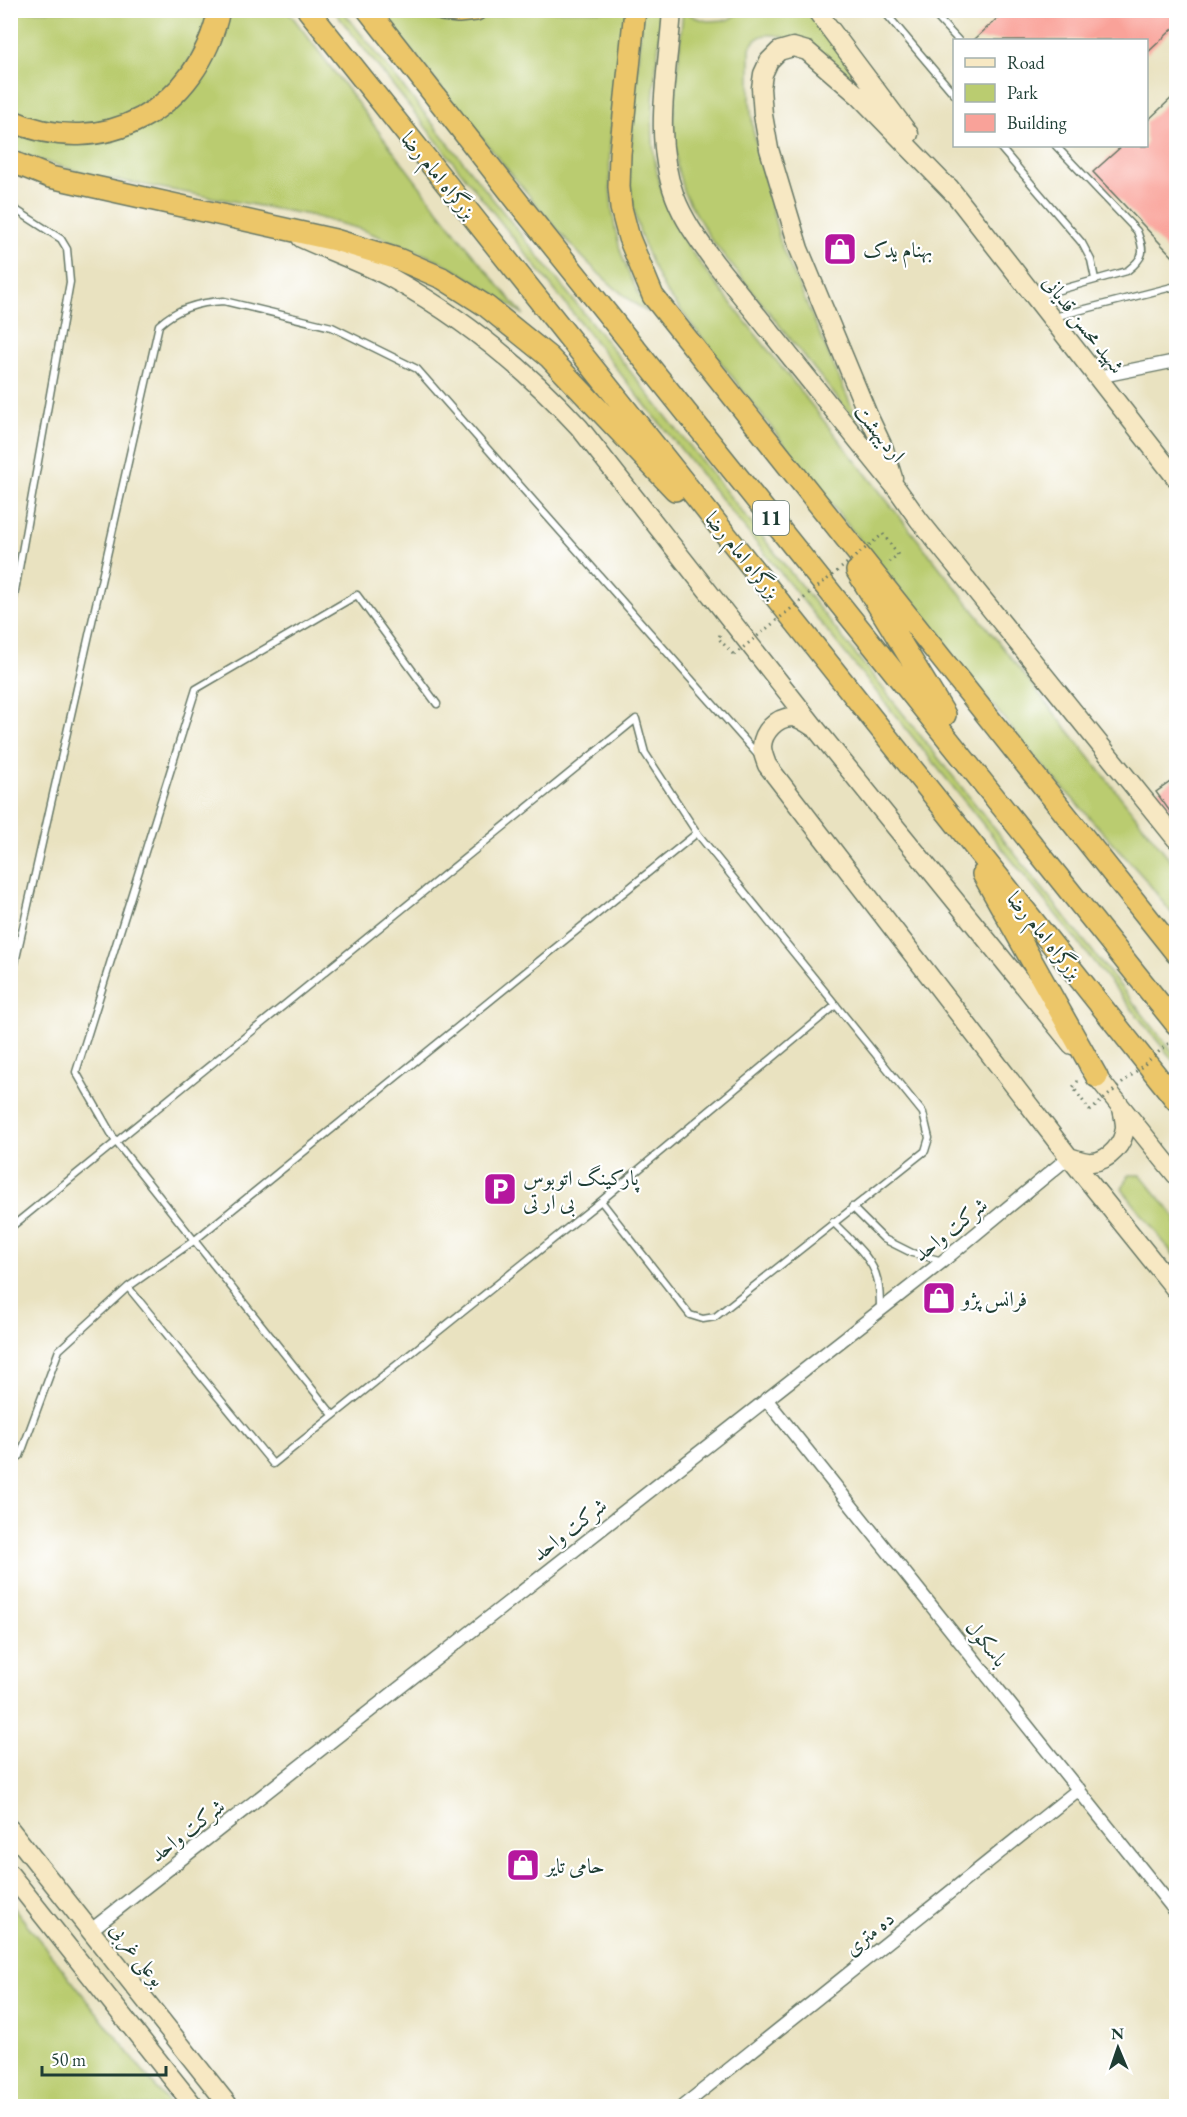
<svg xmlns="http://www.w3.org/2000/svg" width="1187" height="2117" viewBox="0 0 1187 2117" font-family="'EB Garamond',Amiri,serif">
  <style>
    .green { fill: #bacc70; stroke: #6c8452; stroke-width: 1.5 }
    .building { fill: #f9a299 }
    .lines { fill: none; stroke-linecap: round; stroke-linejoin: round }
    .service-casing { stroke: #667765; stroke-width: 9 }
    .minor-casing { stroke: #667765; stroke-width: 15 }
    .secondary-casing { stroke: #667765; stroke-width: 21 }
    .trunk-casing { stroke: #667765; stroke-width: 24 }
    .path { stroke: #667765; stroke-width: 3; stroke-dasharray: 1.5 4.5; stroke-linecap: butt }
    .service { stroke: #fff; stroke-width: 6 }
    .minor { stroke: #fff; stroke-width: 12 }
    .secondary { stroke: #f7e8c3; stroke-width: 18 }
    .trunk { stroke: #ecc669; stroke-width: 21 }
    .path-bridge { stroke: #667765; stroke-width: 3; stroke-dasharray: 1.5 4.5; stroke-linecap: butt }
    .labels { text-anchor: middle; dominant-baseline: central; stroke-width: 4.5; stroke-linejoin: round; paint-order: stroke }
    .shield { fill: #fff; stroke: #627771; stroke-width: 1.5 }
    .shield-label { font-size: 20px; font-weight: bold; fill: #1f3d34 }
    .street-label { font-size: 21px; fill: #1f3d34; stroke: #fff }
    .poi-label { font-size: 21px; fill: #1f3d34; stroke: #fff; text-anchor: start }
  </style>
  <rect width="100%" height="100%" fill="#fff"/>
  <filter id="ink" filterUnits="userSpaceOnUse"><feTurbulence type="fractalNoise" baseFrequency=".0167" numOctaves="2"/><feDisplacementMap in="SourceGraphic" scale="12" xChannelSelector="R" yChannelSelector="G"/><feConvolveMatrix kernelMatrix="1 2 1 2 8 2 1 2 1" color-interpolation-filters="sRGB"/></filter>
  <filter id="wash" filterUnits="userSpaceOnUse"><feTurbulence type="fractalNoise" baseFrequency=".008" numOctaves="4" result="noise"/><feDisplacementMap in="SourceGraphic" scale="24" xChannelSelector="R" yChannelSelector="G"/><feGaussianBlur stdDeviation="1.35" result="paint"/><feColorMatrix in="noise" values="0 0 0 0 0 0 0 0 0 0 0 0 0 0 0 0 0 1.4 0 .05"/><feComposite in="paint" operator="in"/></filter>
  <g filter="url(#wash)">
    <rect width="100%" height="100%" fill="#e9e2c0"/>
    <path class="green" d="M683,10L686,11L694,17L707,21L728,20L741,11H809L889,118C868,97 772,0 750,48V101L753,130L781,245L861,428L710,238L684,193L677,167L673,120Z
      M11,11H211L206,31L176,83L132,114L92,126L56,125L11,111Z
      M226,11H288C366,112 439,218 524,315L478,283L438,260L360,229L309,215L95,176L32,158L11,149L10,128L148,123Z
      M334,11H343L1176,1056V1064L642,401Z
      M379,11H408L449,20L482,19L520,11H627C616,89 598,171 620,249C626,271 638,291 647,312C593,277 553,224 512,175C467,120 423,66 379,11Z
      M642,11H662C656,87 638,153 676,226C685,245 699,262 712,279L1176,867V919L1146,880L1033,755L829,502L665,290C644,253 631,214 629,170Z
      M1129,1175H1141L1176,1218V1258L1122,1189Z
      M10,1904H11L171,2106H11Z"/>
    <g id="blocks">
      <path class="building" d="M1006,10H1176V26L1146,54V40H974Z
        M1176,94V260L1093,172L1122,146H1146V122Z
        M1176,778V820L1156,792Z"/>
    </g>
  </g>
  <g filter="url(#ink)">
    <use href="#blocks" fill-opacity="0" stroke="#667765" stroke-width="1.5"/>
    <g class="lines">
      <defs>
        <path id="service" d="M883,10L954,94
          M930,10L958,40
          M999,146L1082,243L1091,260L1095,279
          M10,206L61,239L67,249L70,282L10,619
          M1038,296L1127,271C1145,257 1145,252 1137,231L1056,146
          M1054,317L1176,286
          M10,985L159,325C177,308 200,302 224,301L332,327L417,369L757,754
          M852,1207L884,1239L912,1253L943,1261
          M833,1222C850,1240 873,1257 878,1282C880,1290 880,1301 880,1310
          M10,1228L636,719L645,753L697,833L923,1113L929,1138L925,1151L715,1317L703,1319L690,1315L601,1201
          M128,1287L273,1464L601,1201L836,1005
          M333,1415L116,1142L76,1072L196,689L357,595L437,704
          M10,1462L20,1456L59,1350L128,1287L195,1240L697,833"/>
        <path id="minor" d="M1097,377L1176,361
          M766,1399L1176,1912
          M91,1930L943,1261L1069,1157
          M683,2106L1079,1789"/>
        <path id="secondary" d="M672,10C668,73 652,136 675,197C684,221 700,242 715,263L897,489L919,520L1176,839
          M816,10L909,134
          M949,187L1176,478
          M301,238C331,252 364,263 393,279C463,318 525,368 579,427L817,730L1072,1045
          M893,478L884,449L868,415L799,249L769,149L763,115L761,88L763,74L769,61L779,51L793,47L807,51L859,96L956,196
          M813,727C807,723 798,717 791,717C776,718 763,732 762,746C762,753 765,759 767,765L1069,1157L1176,1290
          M1089,1067L1176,1175
          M1069,1157C1076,1159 1085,1163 1092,1162C1109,1161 1124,1144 1125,1127C1125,1121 1123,1114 1122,1108
          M10,1829L229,2106
          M10,1874L194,2106"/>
        <path id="trunk" d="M308,10L1176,1100
          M368,10L521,206L1176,1024
          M442,10L458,12L476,10
          M635,10L620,154L619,187L621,208L629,238L653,296L1176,953
          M10,120C104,162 198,109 219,10
          M10,161L50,177L335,240L398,259L442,278L486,306L549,357L675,490
          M857,571L945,715
          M983,874L1097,1077"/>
      </defs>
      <use href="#service" class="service-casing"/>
      <use href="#minor" class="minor-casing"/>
      <use href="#secondary" class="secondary-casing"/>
      <use href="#trunk" class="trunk-casing"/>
      <path class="path" d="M883,534L898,555L887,563
        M720,635L718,638L734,655
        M1078,1081L1073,1087L1090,1111"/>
      <use href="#service" class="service"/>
      <use href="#minor" class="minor"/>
      <use href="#secondary" class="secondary"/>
      <use href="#trunk" class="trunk"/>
      <path class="path-bridge" d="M734,655L883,534
        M1090,1111L1176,1037"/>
    </g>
  </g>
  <defs>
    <symbol id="shop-square" viewBox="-11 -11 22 22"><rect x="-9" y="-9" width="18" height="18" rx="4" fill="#b5179e" stroke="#fff"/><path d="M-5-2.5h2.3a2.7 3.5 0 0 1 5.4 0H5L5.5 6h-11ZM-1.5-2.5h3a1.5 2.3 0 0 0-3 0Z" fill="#fff"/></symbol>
    <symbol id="parking-square" viewBox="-11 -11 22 22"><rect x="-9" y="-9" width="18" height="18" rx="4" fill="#b5179e" stroke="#fff"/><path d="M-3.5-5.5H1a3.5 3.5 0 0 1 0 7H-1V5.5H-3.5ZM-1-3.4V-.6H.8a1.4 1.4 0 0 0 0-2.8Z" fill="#fff"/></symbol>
  </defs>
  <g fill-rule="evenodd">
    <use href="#shop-square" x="821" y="230" width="38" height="38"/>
    <use href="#parking-square" x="481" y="1170" width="38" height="38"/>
    <use href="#shop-square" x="920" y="1279" width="38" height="38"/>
    <use href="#shop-square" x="504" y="1846" width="38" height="38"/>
  </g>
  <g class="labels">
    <rect class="shield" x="753" y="501" width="36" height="34" rx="4.5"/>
    <g class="shield-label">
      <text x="771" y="518">11</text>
    </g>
    <g class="street-label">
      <text transform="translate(439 175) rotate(51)">بزرگراه امام رضا</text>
      <text transform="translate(1084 324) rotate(52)">شهید محسن قدیانی</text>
      <text transform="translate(880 433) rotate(51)">اردیبهشت</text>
      <text transform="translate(743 555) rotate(51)">بزرگراه امام رضا</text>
      <text transform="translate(1045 935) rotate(51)">بزرگراه امام رضا</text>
      <text transform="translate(950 1229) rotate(-39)">شرکت واحد</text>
      <text transform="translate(569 1529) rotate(-38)">شرکت واحد</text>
      <text transform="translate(987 1643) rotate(51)">باسکول</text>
      <text transform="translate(187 1830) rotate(-38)">شرکت واحد</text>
      <text transform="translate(869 1933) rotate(-39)">ده متری</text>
      <text transform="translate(138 1954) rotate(52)">بوعلی غربی</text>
    </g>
    <g class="poi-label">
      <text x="863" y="249">بهنام یدک</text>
      <text x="523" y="1177">پارکینگ اتوبوس<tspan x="523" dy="24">بی ار تی</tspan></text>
      <text x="962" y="1298">فرانس پژو</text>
      <text x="546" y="1865">حامی تایر</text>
    </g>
  </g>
  <rect width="1187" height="2117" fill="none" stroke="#fff" stroke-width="36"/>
  <rect x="953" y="39" width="195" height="108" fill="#ffffff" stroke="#a5b1ae" stroke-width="1.5"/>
  <rect x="965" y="58" width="30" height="9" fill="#f7e8c3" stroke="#a5b1ae" stroke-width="1.5"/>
  <text x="1007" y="69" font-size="18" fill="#1f3d34">Road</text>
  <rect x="965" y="84" width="30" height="18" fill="#bacc70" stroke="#a5b1ae" stroke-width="1.5"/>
  <text x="1007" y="99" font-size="18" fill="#1f3d34">Park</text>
  <rect x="965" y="114" width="30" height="18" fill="#f9a299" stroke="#a5b1ae" stroke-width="1.5"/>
  <text x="1007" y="129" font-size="18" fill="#1f3d34">Building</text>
  <g transform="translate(1118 2048) rotate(358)" stroke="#ffffff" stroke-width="4.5" paint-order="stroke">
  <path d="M0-4.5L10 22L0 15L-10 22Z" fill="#1f3d34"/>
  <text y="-9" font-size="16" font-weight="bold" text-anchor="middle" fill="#1f3d34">N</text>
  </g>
  <path d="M42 2066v9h124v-9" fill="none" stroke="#1f3d34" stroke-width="3"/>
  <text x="51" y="2066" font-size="18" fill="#1f3d34" stroke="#ffffff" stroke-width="4.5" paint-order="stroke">50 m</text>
</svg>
